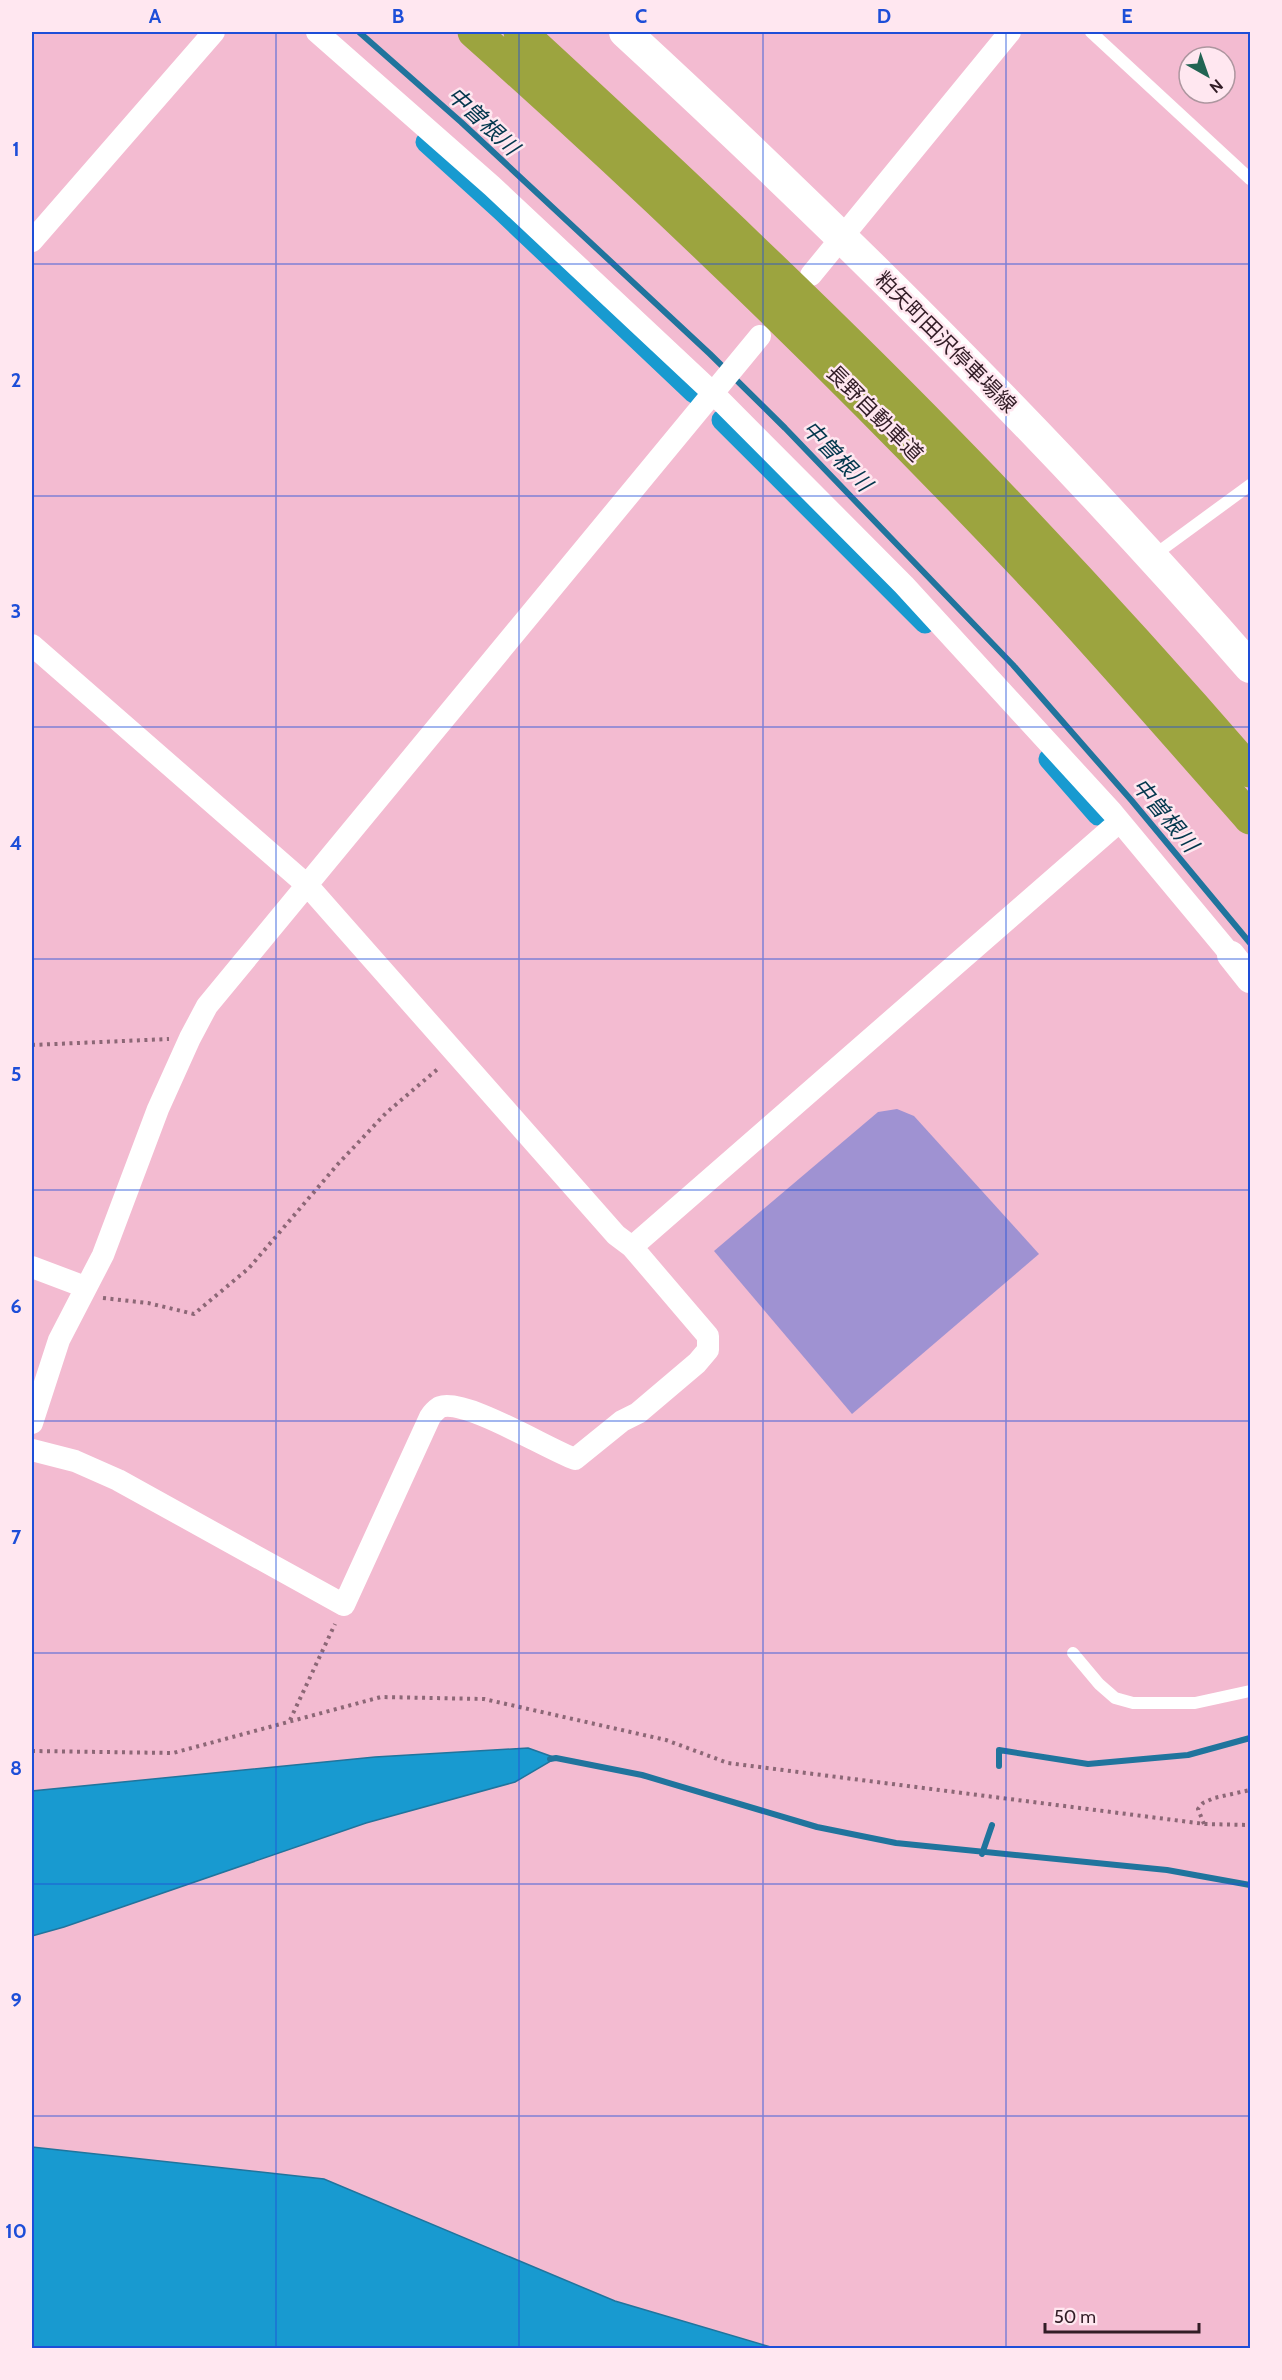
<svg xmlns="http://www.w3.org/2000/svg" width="1282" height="2380" viewBox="0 0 1282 2380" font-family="Cabin,'Noto Sans JP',sans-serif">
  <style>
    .green { fill: #9f92d2 }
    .water { fill: #189ad0; stroke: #20749d; stroke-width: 1.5 }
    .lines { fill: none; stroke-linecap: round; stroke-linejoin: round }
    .stream { stroke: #20749d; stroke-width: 6 }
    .canal { stroke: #189ad0; stroke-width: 21 }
    .path { stroke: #8c6776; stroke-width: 4; stroke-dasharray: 3 4.5; stroke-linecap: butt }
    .service { stroke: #fff; stroke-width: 12 }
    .minor { stroke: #fff; stroke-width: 22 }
    .tertiary { stroke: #fff; stroke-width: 28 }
    .secondary { stroke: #fff; stroke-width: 32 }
    .motorway { stroke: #9ca43f; stroke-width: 33 }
    .grid { fill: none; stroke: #1d4ed8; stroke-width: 1.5; stroke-opacity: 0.55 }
    .labels { text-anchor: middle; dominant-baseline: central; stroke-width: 5; stroke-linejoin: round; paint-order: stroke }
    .street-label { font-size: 21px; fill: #321d26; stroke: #ffe7f0 }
    .water-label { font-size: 22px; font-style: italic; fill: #03374d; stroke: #ffe7f0 }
    .neatline { fill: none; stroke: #1d4ed8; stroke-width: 2 }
    .grid-label { font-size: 20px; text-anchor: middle; font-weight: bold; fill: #1d4ed8 }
  </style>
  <rect width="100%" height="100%" fill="#f3bbd1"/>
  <path class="green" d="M897,1109L914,1116L1039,1254L852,1414L714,1251L878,1112Z"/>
  <path class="water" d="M528,1748L556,1758L515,1782L366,1823L64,1927L32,1936V1791L375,1757Z
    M32,2147L324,2179L615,2301L774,2348H32Z"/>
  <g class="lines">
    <path class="stream" d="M359,32L461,122L710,354L785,428L1013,665L1132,801L1250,943
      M550,1759L556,1758L642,1775L817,1827L896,1843L1167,1870L1250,1885
      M999,1766V1750L1088,1764L1188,1755L1250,1738
      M982,1854L992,1825"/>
    <path class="canal" d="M426,142L502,211L694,393
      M722,420L925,623
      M1049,759L1098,815"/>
    <path class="path" d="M32,1045L169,1039
      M103,1298L148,1303L194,1314L249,1268L338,1164L386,1113L440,1067
      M290,1720L335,1624
      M32,1751L173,1753L381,1697L484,1699L666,1740L728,1763L1205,1824L1250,1825
      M1204,1824L1198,1809L1203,1803L1214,1798L1250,1790"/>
    <path class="service" d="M1091,32L1250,179
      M1153,556L1250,485
      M1073,1653L1099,1684L1115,1698L1133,1703H1195L1250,1691"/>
    <path class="minor" d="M317,32L492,186L714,394L904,585L1112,812L1231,955
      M32,241L214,32
      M811,275L1010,32
      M32,645L308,886L616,1235L632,1247L708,1336V1350L697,1363L638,1413L622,1421L575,1459C547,1449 465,1398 440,1407C437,1409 432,1414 430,1417L344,1605L118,1480L75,1461L32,1450
      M632,1247L1119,822
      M32,1267L85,1287
      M32,1423L59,1340L103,1255L158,1109L190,1038L207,1006L760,336"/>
    <path class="tertiary" d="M1231,955L1250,979"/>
    <path class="secondary" d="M625,32C843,233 1055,443 1250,667"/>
    <path class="motorway" d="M474,32C673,209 865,396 1047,590C1116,665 1183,742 1250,818
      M520,32C672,172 824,314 968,463C1065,563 1159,666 1250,771"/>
  </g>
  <path class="grid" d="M276,32V2348M519,32V2348M763,32V2348M1006,32V2348M32,264H1250M32,496H1250M32,727H1250M32,959H1250M32,1190H1250M32,1421H1250M32,1653H1250M32,1884H1250M32,2116H1250"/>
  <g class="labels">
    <g class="street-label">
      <text transform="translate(946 342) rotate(45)">粕矢町田沢停車場線</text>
      <text transform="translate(875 413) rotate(45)">長野自動車道</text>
    </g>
    <g class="water-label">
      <text transform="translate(483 121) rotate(43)">中曽根川</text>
      <text transform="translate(837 456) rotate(46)">中曽根川</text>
      <text transform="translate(1165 815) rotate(50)">中曽根川</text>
    </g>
  </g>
  <rect width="1282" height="2380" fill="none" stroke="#ffe7f0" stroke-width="66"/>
  <g transform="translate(1207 75) rotate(140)"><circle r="28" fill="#ffe7f0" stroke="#ad969f" stroke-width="1.5"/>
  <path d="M0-4.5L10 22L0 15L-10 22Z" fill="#226453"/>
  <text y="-9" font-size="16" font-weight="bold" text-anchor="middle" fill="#321d26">N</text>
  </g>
  <path d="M1045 2323v9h154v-9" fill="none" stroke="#321d26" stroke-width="3"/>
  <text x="1054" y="2323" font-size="18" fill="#321d26" stroke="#ffe7f0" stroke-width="4.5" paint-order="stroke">50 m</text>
  <rect x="33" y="33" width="1216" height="2314" class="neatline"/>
  <g class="grid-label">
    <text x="155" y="23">A</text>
    <text x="398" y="23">B</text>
    <text x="641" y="23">C</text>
    <text x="884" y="23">D</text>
    <text x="1127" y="23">E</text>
    <text x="16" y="156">1</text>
    <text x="16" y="387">2</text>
    <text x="16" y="618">3</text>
    <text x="16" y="850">4</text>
    <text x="16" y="1081">5</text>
    <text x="16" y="1313">6</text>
    <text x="16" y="1544">7</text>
    <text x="16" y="1775">8</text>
    <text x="16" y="2007">9</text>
    <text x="16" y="2238">10</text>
  </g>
</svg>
